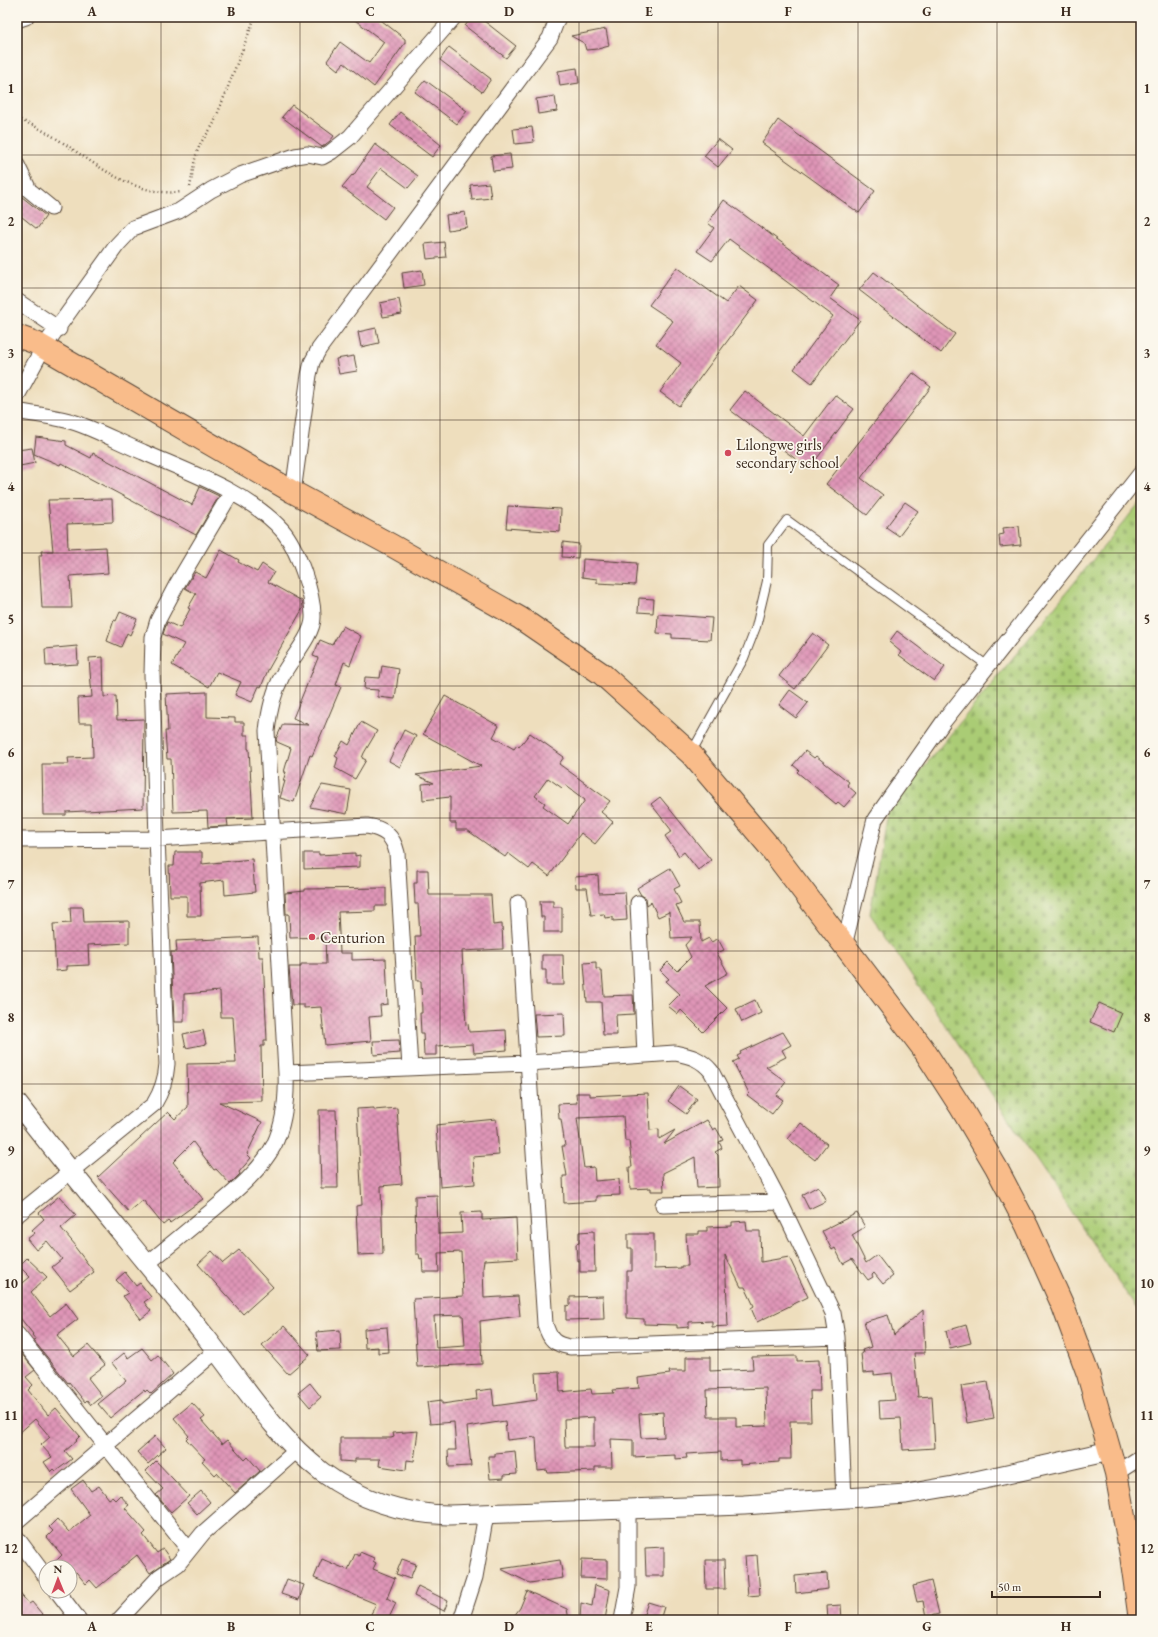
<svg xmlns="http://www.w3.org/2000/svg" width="1158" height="1637" viewBox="0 0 1158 1637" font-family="'EB Garamond',serif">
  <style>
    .cemetery { fill: url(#cemetery-stones); stroke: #727b4a }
    .building { fill: url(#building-cross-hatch); fill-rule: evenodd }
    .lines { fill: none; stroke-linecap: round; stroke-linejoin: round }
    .service-casing { stroke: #564536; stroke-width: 10 }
    .minor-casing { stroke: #564536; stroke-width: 17 }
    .tertiary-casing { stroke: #564536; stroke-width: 21 }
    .trunk-casing { stroke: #564536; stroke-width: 24 }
    .path { stroke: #564536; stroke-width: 2.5; stroke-dasharray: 1 3; stroke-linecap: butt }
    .service { stroke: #fff; stroke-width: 8 }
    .minor { stroke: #fff; stroke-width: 15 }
    .tertiary { stroke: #fff; stroke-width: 19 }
    .trunk { stroke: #f9bc8a; stroke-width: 22 }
    .grid { fill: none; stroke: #3b2a1e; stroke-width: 1; stroke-opacity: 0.55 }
    .poi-dot { fill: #d1495b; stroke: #fbf7ec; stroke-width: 1.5 }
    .labels { text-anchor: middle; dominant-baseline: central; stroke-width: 3.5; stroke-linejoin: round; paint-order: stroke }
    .poi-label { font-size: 16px; fill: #3b2a1e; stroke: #fbf7ec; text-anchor: start }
    .neatline { fill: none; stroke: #3b2a1e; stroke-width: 1.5 }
    .grid-label { font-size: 13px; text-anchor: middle; font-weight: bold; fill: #3b2a1e }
  </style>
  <defs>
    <pattern id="cemetery-stones" width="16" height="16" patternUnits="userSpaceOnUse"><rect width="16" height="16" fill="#aacc75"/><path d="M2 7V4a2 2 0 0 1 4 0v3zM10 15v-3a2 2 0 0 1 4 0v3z" fill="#93af65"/></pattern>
    <pattern id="building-cross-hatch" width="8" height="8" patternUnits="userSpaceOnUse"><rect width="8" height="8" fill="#df95b7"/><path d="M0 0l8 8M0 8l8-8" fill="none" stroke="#b67a94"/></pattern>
  </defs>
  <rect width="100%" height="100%" fill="#fbf7ec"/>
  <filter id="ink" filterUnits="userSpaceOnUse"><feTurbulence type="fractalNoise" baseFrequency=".025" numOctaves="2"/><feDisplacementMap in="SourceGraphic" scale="8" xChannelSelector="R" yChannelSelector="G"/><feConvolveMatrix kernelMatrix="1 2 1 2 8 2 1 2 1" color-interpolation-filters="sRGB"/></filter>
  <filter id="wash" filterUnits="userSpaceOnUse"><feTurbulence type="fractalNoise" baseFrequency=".012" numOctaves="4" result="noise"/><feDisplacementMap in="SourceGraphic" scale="16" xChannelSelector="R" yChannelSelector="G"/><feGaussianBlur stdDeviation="0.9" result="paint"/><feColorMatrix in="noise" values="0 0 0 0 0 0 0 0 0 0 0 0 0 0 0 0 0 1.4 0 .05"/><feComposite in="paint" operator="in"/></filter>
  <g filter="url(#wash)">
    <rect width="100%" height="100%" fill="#eedebd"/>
    <path class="cemetery" d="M1141,501V1315L870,914L887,812Z"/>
    <g id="blocks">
      <path class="building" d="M351,17H377L405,39V43L374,87L344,63L338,70L327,61L340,42L369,63L384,42Z
        M472,17H479L516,46L506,58L465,26Z
        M606,29L609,46L598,49L586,50L584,43L571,36Z
        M449,47L491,79L482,92L440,60Z
        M577,68L579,83L560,86L558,71Z
        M425,80L467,111L457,124L415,92Z
        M555,96L557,111L538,114L536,99Z
        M292,105L334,136L330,141L322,147L282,117Z
        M400,112L441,145L432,157L390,125Z
        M778,120L875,191L859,213L762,143Z
        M532,127L534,142L515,144L513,129Z
        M718,139L732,150L718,167L704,156Z
        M375,144L418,176L408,188L381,168L367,187L393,207L384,219L342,187L352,175L353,176Z
        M510,154L512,169L493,171L491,156Z
        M489,183L491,198L472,200L470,185Z
        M22,197L46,216L37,229L17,213V204Z
        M724,200L839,285L830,298L860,320L812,383L794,369L833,316L729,239L712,261L697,251L714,228L708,223Z
        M465,212L467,227L448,230L446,215Z
        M444,242L446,257L427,259L425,244Z
        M677,267L726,303L739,286L758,300L679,406L660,392L681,363L656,344L673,321L649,305Z
        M422,270L424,285L404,288L402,273Z
        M874,272L955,334L941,353L859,290Z
        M399,299L402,314L383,317L380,303Z
        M376,328L379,343L361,347L358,332Z
        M354,356L357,371L339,374L336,359Z
        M913,373L931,387L861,478L883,495L867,515L826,484Z
        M745,391L804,436L835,395L854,409L809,469L730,410Z
        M36,437L66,441V445L91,458L93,453L192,505L200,487L219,496L196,535L61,463L60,465L34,454Z
        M32,448L35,463L20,466L17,450Z
        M112,499L113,522L67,524L68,549L106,547L108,573L70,576L72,608H42L39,555H42L41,551H53L48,500Z
        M905,502L918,511L899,536L886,527Z
        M508,506L561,509L560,532L506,528Z
        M1019,526L1021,545L1000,547L999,535L1004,534L1003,528Z
        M563,542L579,544L578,558L562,557Z
        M221,550L239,560L238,562L257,572L262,564L274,572L268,582L302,601L303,608L268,670L261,687L259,686L252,702L235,695L241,682L217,672L209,687L172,665L184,644L163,634L167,622L180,628L190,609L188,608L196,594L185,588L195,572L206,578Z
        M583,559L637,563L635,585L597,583V579L582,577Z
        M639,598L654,599L653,613L638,612Z
        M120,612L137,619L130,635L127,633L121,647L107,641L114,620L116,621Z
        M658,614L712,618L710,640L672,638V634L657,633Z
        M343,626L361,636L350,665L344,662L336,685L341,687L312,756L310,755L294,802L280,798L285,781H283L286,772H284L291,748L277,742L276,739L283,724L309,725L293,718L318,658L313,656L320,640L332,645Z
        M897,631L945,667L934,681L899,655L901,652L889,642Z
        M813,633L828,645L795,689L779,676Z
        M77,646L78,664L46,666L45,649Z
        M103,657L104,697L116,696L117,720L144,719L143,808L66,812V815H43L42,764H69L68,758L93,757L92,723H79L78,698L92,697L89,658Z
        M382,666L399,669L395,699L378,697V690L364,689L365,677L380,678Z
        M790,690L808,703L796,718L779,705Z
        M207,692V717L235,718V722H244V735H248V749H249L253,818L227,819L228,826L208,827L207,811L173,812L171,759H167L165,731H168L166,694Z
        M445,696L499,726L493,737L514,749L517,745L519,747L530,733L564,757L559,764L610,801L601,812L613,822L595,844L581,833L549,876L533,864L529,869L508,853L505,857L467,830H456V823H450V797L423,800L422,784L434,783L416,775L481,766L423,734ZM548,778L562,788L565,785L585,800L568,824L543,806L545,803L535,796Z
        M361,722L377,731L364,753L362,758L366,760L355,779L335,768L338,758L335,756L343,741L349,745Z
        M404,730L416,736L400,767L389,761Z
        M805,751L814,758L816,756L849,782L847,785L856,793L844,807L838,802L836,804L797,772L799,770L793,765Z
        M322,785L351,790L347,814L310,807Z
        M660,797L711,860L698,870L684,852L679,856L665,836L672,831L651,804Z
        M175,852H202V864L252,859L255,892L225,895L224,880L200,883L201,916H187V896H170L169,866H174Z
        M304,853H319V855L355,853V856L360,855V867L304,869Z
        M670,868L680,886L674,889L681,903L676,905L684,922H700L701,942L709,938L711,942L718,939L724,950L717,953L728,973L705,986L727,1008L703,1032L681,1010L678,1014L668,1006L680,994L666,981L669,979L660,970L668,962L677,971L691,957L685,945L692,937L671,938L669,912L658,917L651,902L647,905L646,898L641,895L637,888Z
        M417,870H428L429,895H491L493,925L502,924L503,949L462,951L466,1025L468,1024L469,1032L506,1030L507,1050L474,1053L473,1044L436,1046V1055H424L423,1033H421L420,1013H422L421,981H417L415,936H420L418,904H415L414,883H417Z
        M598,875L599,893L625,892L627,920L613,921V917L605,918L604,914L591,915L587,888H576L575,877Z
        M386,888V906H375V911L338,912L340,953H352V960L386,959L388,1004L380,1005L381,1016L369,1017L371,1041L325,1045L321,1007L304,1008V1005H292L289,967H301V964H326L325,937L290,938L289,914H286L285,893L305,891V889Z
        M540,901H553V907H562V932H544V917H541Z
        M70,907H83L84,922L129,921V943L88,945L89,965L67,966V970L56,971L53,924L71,923Z
        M258,937L259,957H263L267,1040H264V1046H261L262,1101L219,1102L262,1122L247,1154L251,1158L239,1172L240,1174L230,1184L216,1169L214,1170L193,1142L173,1162L203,1199L170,1223L168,1221L163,1225L143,1200L129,1212L98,1177L168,1112L175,1119L188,1107L187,1064L236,1063L233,1017H221L220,991L184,994V1022H174L171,952H177L176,941Z
        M542,955H563L564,985H546V970H542Z
        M596,962V969H600V972H602L604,996L633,995L634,1014L616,1015L617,1035H603L601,1002H587L584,963Z
        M755,1000L761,1013L742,1022L736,1009Z
        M1099,1003L1122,1013L1114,1032L1090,1022Z
        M564,1013L565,1036L536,1037L534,1014Z
        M203,1030L206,1044L186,1048L183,1034Z
        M783,1032L791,1045L782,1050L786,1057L766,1067L786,1082L776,1095L783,1100L772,1114L747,1095L749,1093L733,1062L739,1059L737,1056L741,1054L740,1052Z
        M399,1040L400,1053L374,1055L373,1041Z
        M679,1086L697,1099L686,1114L668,1101Z
        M576,1093H590V1096L648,1093L650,1130L659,1129V1139L675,1130L664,1144L707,1120L713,1130L716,1128L723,1140L719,1142L722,1148L715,1152L718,1155L719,1187L697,1188L695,1157L663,1173L664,1191H651V1188L630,1189L629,1167H632L629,1141H625L623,1116L577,1118L584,1168L594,1167L595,1181L619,1179L620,1195L596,1196V1201L564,1203L563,1176H567L562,1146H565L561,1119H559L558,1104L577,1103Z
        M374,1108V1110L397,1108L402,1184L381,1186L383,1254L358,1255L356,1206L362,1205L357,1109Z
        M319,1110H336L338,1188H321Z
        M496,1119L499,1155L473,1157L475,1184L440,1187L436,1125Z
        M801,1123L827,1144L815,1160L788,1139Z
        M818,1186L826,1201L809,1209L802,1195Z
        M437,1195L438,1234L462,1233L461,1213L482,1212V1220L516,1218L518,1258L484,1260L483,1268L484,1298L518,1296L520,1316L480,1321L482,1364L417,1367L413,1299L463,1296L461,1252L438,1253L439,1272H423L422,1258L420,1259L419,1254H416L415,1196ZM463,1315L465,1346L436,1348L434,1316Z
        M59,1196L76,1215L61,1228L76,1246L75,1247L94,1272L70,1290L52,1267L62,1259L47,1241L36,1250L27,1239L35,1233L32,1230L44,1219L39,1213Z
        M857,1213L865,1227L852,1235L866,1263L877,1255L893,1276L883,1284L874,1273L872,1275L873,1277L868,1280L852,1259L843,1264L835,1248L832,1250L822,1231Z
        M746,1221L747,1231H760L761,1262L789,1257L808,1297L757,1322L751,1308L754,1306L745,1287H741L725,1255L728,1326L712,1327V1321L689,1322V1327L677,1328V1325L644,1324V1319L627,1318V1271H632V1248H628V1234H654V1269L681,1268V1266H688L686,1234H699V1231H707V1227L732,1226V1222Z
        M594,1231L595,1272H580V1260L577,1261L576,1244L579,1243V1232Z
        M239,1250L273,1287L243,1314L198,1264L212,1251L223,1263Z
        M27,1258L47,1277L31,1292L50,1316L66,1303L78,1319L57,1335L74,1356L88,1345L105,1365L88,1378L102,1396L91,1405L87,1400L85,1402L69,1382L68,1383L34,1341L36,1340L32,1335L33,1334L17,1314V1288L30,1277L19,1266Z
        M125,1272L136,1286L140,1283L151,1297L144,1302L151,1311L141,1319L123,1296L128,1293L116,1280Z
        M603,1296L604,1319L566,1320V1306L570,1305V1297Z
        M923,1310L925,1353H914L918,1397L932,1396L935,1448L903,1450L901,1418L880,1419L879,1401L895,1400L892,1373L874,1375V1372L863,1373L861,1353H863L862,1350L871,1347L864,1322L888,1315L894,1335Z
        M966,1325L971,1343L950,1348L946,1331Z
        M284,1326L310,1355L288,1374L262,1345Z
        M387,1327L389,1352L378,1353V1347L365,1348L364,1329Z
        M340,1330L341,1350L318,1351L316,1332Z
        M142,1348L152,1360L158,1355L173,1374L151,1394L147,1390L145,1392L144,1390L110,1418L98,1404L126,1381L112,1363L124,1353L128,1358Z
        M20,1352L35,1370L26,1377L33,1385L28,1390L48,1415L56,1408L80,1436L76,1440L77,1441L65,1451L72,1459L56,1471L54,1469L51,1472L44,1462L52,1457L41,1445L50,1437L35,1419L17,1435V1355Z
        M797,1356V1361L819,1360L820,1391H810L811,1421H790L791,1459H779V1462L740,1465V1460L721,1461V1452L686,1454L687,1458L675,1459V1455L633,1457V1440L611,1439L612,1467H595V1471L548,1473L547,1470L538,1471L536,1437L507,1440L505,1421L467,1427L471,1466L449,1467L448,1450H456L454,1422L430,1424L427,1402L442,1400V1404L477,1399L476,1391L492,1389L494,1406L537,1400L535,1373L559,1372L560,1392L591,1389L592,1394L614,1393L613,1390L639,1388L638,1378L670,1374L669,1371H686V1357H710V1371L753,1369L752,1357ZM766,1388L767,1426L736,1427V1417H708L707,1390ZM663,1412L664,1437L641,1438L639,1414ZM594,1417V1447H565L564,1419Z
        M988,1382L994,1418L967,1423L961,1386Z
        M310,1383L321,1397L310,1407L298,1393Z
        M192,1403L205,1417L201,1420L222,1444L227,1440L245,1460L248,1457L260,1471L235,1493L217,1473L215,1475L202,1461L205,1459L186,1439L189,1436L174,1418Z
        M418,1431L414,1461L407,1460L406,1470L379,1466L380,1459H355V1462L340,1461V1438H391L394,1437L393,1433Z
        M155,1436L166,1448L148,1464L137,1452Z
        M515,1451L517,1474L504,1475V1478L490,1479L488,1456H495V1453Z
        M156,1461L189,1496L171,1512L156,1495L163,1489L146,1471Z
        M83,1480L91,1491L99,1486L109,1499L112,1497L115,1500L120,1495L129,1505L125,1508L146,1532L143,1535L157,1553L163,1549L170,1559L150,1573L137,1555L97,1588L90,1580L86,1584L76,1572L70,1576V1567H50L62,1555L47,1537L53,1531L49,1527L57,1519L69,1532L90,1515L71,1489Z
        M201,1491L210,1502L197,1514L187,1503Z
        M664,1547V1576H646L645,1548Z
        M360,1552L374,1558L373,1561L376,1563L373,1569L395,1578L387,1598L396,1603L388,1620H368L376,1604L314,1578L322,1559L348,1570L355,1554L359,1556Z
        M757,1555L760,1595L748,1596L745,1556Z
        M402,1559L416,1564L410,1579L396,1574Z
        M582,1559L607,1560V1579L581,1578Z
        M560,1560L563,1578L530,1583L501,1569Z
        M705,1560H724L725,1589H706Z
        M827,1573L828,1589L796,1593L795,1576Z
        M287,1579L304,1585L299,1600L281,1594Z
        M931,1581L939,1614L926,1617L923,1601L917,1602L913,1586Z
        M595,1585L610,1590L605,1620H580L581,1603L592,1606Z
        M418,1586L448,1601L444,1611L414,1596Z
        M17,1590L29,1604L32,1602L47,1620H17Z
        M527,1591L567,1609L569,1620H511L520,1608Z
        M648,1602L664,1607L660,1620H642Z
        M841,1605L842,1620H828L827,1606Z"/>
    </g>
  </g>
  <g filter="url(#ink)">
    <use href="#blocks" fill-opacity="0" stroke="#564536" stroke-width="1"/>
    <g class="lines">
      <defs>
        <path id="service" d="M691,753L744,658L756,627L767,581L768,545L787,520L988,666"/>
        <path id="minor" d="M17,20L26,17
          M17,165L29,190L51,208
          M17,301L59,329
          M17,396L43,348L117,245L133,228L179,211L211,190L240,175L295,156L308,154L322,157L331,152L350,137L454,17
          M17,411C36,415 58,417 76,423C99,431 121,443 143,452C188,472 249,493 282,530C297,547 314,595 313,618C313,635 290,660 282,676C273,693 269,712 267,731L286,1073C287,1098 285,1122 274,1145C259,1173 233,1193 209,1213C188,1230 168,1247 147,1264
          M293,492L309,375L312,362L319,349L550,38L558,17
          M17,840L157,839L367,826C385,829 393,836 397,853L410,1068
          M518,903L545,1324C550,1340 554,1344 570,1347L837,1337
          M638,903L645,1055
          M844,946L875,819L944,721L1141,473
          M286,1073L528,1063L675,1053C691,1056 701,1059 711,1071L780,1202L833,1313L837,1337L844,1499
          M663,1205L780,1202
          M17,1215L154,1104C162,1091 166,1079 167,1064L157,839L152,674L153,637L158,620L177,584L231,493
          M17,1334L189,1550
          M1116,1473L1141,1457
          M17,1521L217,1350
          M17,1538L46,1577
          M57,1591L79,1620
          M119,1620L159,1577L178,1564L203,1533L297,1450
          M461,1620L475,1577L486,1514
          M622,1620L628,1587V1509"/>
        <path id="tertiary" d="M17,1103C78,1182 143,1258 205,1336C242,1383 275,1436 322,1472C360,1500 402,1514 449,1515L744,1505L906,1494L953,1486L1110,1451"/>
        <path id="trunk" d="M17,336L36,343L293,492L391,545L520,618L602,674L691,754L768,845L922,1047L960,1106L996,1167L1027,1226L1063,1306L1088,1374L1116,1473L1131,1555L1140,1620"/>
      </defs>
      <use href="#service" class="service-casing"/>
      <use href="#minor" class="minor-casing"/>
      <use href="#tertiary" class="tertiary-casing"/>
      <use href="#trunk" class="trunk-casing"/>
      <path class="path" d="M17,119C74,138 116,198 181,192
        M190,187C193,172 194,154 202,141C206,135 211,129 214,123L255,17"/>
      <use href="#service" class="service"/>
      <use href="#minor" class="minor"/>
      <use href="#tertiary" class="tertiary"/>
      <use href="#trunk" class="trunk"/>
    </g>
  </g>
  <path class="grid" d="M161,17V1620M300,17V1620M440,17V1620M579,17V1620M718,17V1620M858,17V1620M997,17V1620M17,155H1141M17,288H1141M17,420H1141M17,553H1141M17,686H1141M17,818H1141M17,951H1141M17,1084H1141M17,1217H1141M17,1350H1141M17,1482H1141"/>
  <g class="poi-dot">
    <circle cx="728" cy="453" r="4"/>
    <circle cx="312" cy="937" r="4"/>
  </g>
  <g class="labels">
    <g class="poi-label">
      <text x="736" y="444">Lilongwe girls<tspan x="736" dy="18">secondary school</tspan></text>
      <text x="320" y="937">Centurion</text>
    </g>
  </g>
  <rect width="1158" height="1637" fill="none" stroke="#fbf7ec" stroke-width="44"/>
  <g transform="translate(58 1579) rotate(359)"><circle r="19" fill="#fbf7ec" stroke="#aea59a"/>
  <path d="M0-3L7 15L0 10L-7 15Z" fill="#d1495b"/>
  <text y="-6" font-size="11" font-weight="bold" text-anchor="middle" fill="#3b2a1e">N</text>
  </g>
  <path d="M992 1591v6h108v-6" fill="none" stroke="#3b2a1e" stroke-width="2"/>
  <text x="998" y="1591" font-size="12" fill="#3b2a1e" stroke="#fbf7ec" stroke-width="3" paint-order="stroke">50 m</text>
  <rect x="22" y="22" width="1114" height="1593" class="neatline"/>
  <g class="grid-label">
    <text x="92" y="16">A</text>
    <text x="231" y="16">B</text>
    <text x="370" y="16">C</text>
    <text x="509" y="16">D</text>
    <text x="649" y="16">E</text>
    <text x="788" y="16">F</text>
    <text x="927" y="16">G</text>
    <text x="1066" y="16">H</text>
    <text x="11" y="93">1</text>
    <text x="1147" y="93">1</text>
    <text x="11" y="226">2</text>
    <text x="1147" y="226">2</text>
    <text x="11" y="358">3</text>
    <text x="1147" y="358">3</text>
    <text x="11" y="491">4</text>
    <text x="1147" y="491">4</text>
    <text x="11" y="624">5</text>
    <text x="1147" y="624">5</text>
    <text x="11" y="757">6</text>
    <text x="1147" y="757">6</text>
    <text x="11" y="889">7</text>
    <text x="1147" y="889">7</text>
    <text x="11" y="1022">8</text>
    <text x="1147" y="1022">8</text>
    <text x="11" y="1155">9</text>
    <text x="1147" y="1155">9</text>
    <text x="11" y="1288">10</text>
    <text x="1147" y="1288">10</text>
    <text x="11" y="1420">11</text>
    <text x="1147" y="1420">11</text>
    <text x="11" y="1553">12</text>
    <text x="1147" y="1553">12</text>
    <text x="92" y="1631">A</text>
    <text x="231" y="1631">B</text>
    <text x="370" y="1631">C</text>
    <text x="509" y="1631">D</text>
    <text x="649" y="1631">E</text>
    <text x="788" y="1631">F</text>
    <text x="927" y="1631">G</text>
    <text x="1066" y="1631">H</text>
  </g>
</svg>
